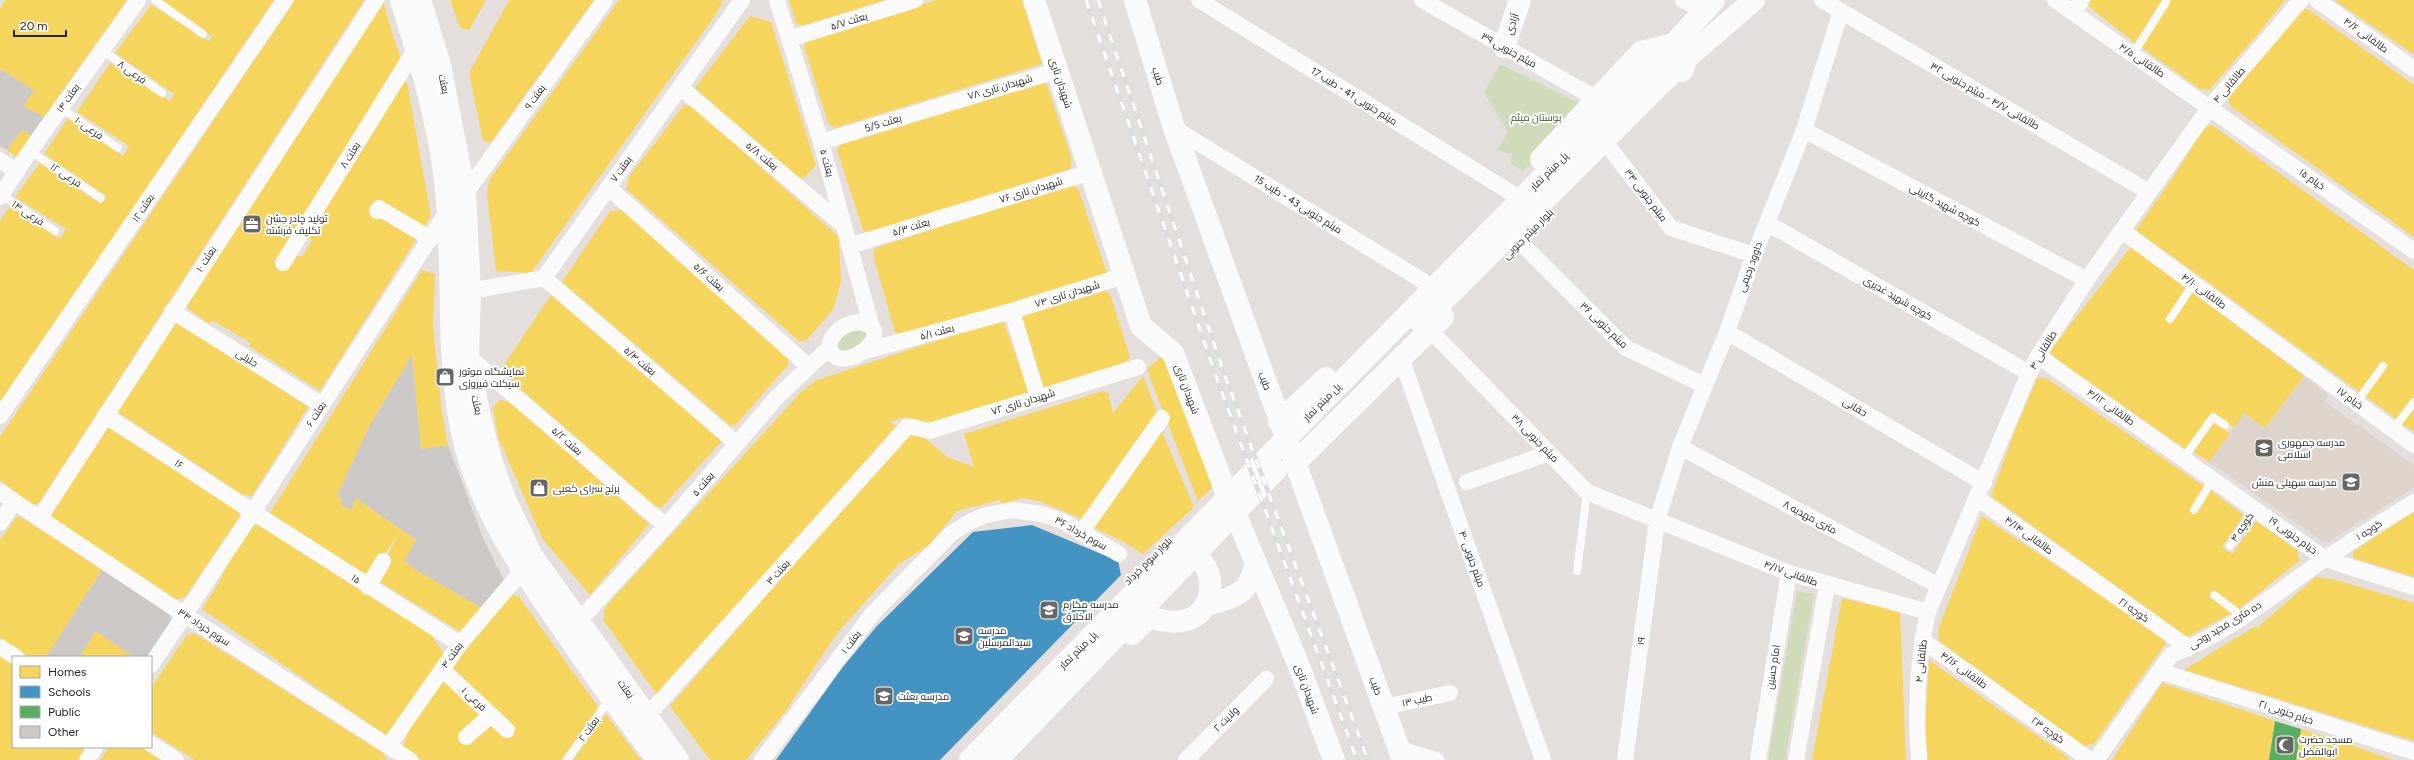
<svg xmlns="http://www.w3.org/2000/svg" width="2414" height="760" viewBox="0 0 2414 760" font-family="Figtree,Cairo,sans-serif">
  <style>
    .education { fill: #ded4cb }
    .green { fill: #cfdbb9 }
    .homes { fill: #f6d55c }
    .schools { fill: #4393c3 }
    .public { fill: #5aae61 }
    .building { fill: #cbc8c6 }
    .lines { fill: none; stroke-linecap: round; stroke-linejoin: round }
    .lane { stroke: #fbfafa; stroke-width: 8 }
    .street { stroke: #fbfafa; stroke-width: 16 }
    .secondary { stroke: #fbfafa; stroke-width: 22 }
    .rail-casing { stroke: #dcdcdd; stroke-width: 4.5 }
    .rail { stroke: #fff; stroke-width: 3; stroke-dasharray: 9; stroke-linecap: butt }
    .labels { text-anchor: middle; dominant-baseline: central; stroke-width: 4; stroke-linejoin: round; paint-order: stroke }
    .street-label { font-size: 10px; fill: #262626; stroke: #fff }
    .park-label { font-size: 10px; fill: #395921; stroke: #fff }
    .poi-label { font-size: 10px; fill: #262626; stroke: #fff; text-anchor: start }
  </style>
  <rect width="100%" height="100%" fill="#e4dfdc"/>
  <path class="education" d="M2304,376L2328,395L2325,402L2414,465V488L2328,542L2322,541L2209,462L2244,413L2265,428Z"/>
  <path class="green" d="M1500,64L1581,104L1553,147L1522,171L1511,163L1512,154L1497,151L1508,131L1484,93Z
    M849,327L872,335L843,356L833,340Z
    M1797,591L1814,594L1785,760H1768Z"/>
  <path class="homes" d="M6,0H127L44,117L23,106L34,90L0,69V9Z
    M161,0H274L0,404V221L10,206L60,239L66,229L15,197L40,163L101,204L106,196L44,154L68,118L123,156L129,146L77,112L110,63L170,101L174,94L115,53L151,5L209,41L212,37Z
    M295,0H364L39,503L33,505L0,480V437Z
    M383,0L391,29L402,62L294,254L302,257L312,240L308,238L398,82H407L431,216L320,391L249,346L251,343L212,320L209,324L185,306Z
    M450,0H486L469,30L460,28Z
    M509,0H594L491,142L483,141L469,73Z
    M619,0H723L716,14L531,273L496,271L487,194L489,180Z
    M789,0H885L802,26L796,23Z
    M937,0H1022L1042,64L835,128L828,123L804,46L807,40Z
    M2091,0H2162L2135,43L2087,5Z
    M2164,0H2285L2258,34L2209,90L2200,89L2141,47Z
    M2334,0H2414V55L2400,45Z
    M2303,8L2309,10L2414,85V237L2230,106L2228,97Z
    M750,16L771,22L816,165L805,177L798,179L695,88Z
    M1041,81L1047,85L1072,160L1070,169L868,234L863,230L837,150L842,141Z
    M684,105L692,106L839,237L841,281L835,304L831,312L806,341H799L626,189L629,177Z
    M2212,125L2414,270V398L2398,420L2136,230L2174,176L2204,128Z
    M22,130L31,136L16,157L7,150Z
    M1071,184L1078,188L1107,273L904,336L895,332L873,255L875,248Z
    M622,210L789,357L788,365L735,426H731L562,282L610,211Z
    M2131,247L2188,290L2166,321L2169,323L2191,291L2304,376L2265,428L2244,413L2234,428L2212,413L2185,449L2065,365L2049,352Z
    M422,270L435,274L433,327L442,413L448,445L421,449L412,355L371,423L337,495L342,499L340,504L351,510L356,498L416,540L404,561L416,570L485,610L461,632L375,579L400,531L369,577L270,513Z
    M1106,291L1110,294L1130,357L1128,361L1048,389L1044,388L1022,318L1024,315Z
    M551,295L722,441L662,507H656L500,371Z
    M1000,320L1004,323L1029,392L1027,396L924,428L907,421L906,417L890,422L896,426L660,699L604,621V611L607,605L802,391L817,380Z
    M175,321L308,407L252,496L243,495L119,413V404Z
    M1163,354L1213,482L1211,489L1198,501L1147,370Z
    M1143,376L1158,415L1082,519L1039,501L1022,498L1002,504L1000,500L957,511L929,545L899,564L838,632L785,712L746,760H710L670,706L910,431H917L947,457L974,467L964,434L1103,391L1108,393L1113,413Z
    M2037,378H2046L2205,487L2190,511L2195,514L2210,490L2244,515L2222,547L2232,554L2256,521L2298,551L2299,561L2238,610L2213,591L2209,596L2232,613L2187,637L1991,496L2014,433Z
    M500,400L510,402L649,524L590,595L542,538L498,437L493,407Z
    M2414,405V432L2401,423Z
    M2212,422L2230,433L2209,462L2192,451Z
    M1160,427L1194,507L1143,554L1124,542L1090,526Z
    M104,428L110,429L237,508L240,516L185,597L175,600L53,518L51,513Z
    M2414,510V577L2353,558V552Z
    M17,516L24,519L102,570L46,657H30L0,638V540Z
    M1982,516L2161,636L2166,643L2094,744L2084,746L1939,641L1938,630Z
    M253,525H258L430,633L444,654L387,736L202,609L220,581L227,565Z
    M2316,577L2336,580L2414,603V741L2184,670L2254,627L2259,628L2260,625Z
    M509,593L519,597L599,708L561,760H422L403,747L413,719L442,674L489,720L447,668Z
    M1842,598L1900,611L1906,760H1812Z
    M96,631L134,657H86L81,654Z
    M194,633L383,753L387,760H195L151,732V688L187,635Z
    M0,652L13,661V747H87L79,760H0Z
    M1929,660L2069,758L2068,760H1928L1925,728Z
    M2162,683L2275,721L2269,760H2112Z
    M606,714L632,749L641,760H573Z
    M2301,729L2348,744L2393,760H2296Z
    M109,747H146L166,760H100Z"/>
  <path class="schools" d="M1032,525L1118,561L1121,575L940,760H776L842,668L877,626L973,532Z"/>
  <path class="public" d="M2275,721L2301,729L2296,760H2269Z"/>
  <path class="building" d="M0,69L34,90L23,106L44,117L31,136L22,130L7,150L0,146Z
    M412,355L421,449L448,445L483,538L504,581L485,610L416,570L404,561L416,540L356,498L351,510L340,504L342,499L337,495L371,423Z
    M102,570L169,614L172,621L147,657H134L96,631L81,654L86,657H46Z"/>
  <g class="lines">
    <path class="lane" d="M155,0L203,34
      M102,50L162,93
      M2133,54L2166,2
      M61,108L118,148
      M30,151L101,198
      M2,195L55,231
      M2170,319L2194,283
      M2356,403L2383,366
      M2392,431L2414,402
      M2184,458L2213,417L2225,425
      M2194,510L2213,479
      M2230,546L2255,508
      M1577,571L1587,492
      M2214,595L2243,617
      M567,760L610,698"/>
    <path class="street" d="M777,0L821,142L872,328
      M1199,0L1510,192
      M1422,0L1597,99
      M1683,0L1704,11
      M1822,0L2149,192
      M2055,0L2414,251
      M2317,0L2414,69
      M2073,12L2082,0
      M789,39L915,0
      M680,87L844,226
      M1174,128L1423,281
      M1804,130L2087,280
      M821,142L1056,71
      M1612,151L1671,228L1754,255
      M0,160L17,172
      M608,187L809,367
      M465,194L605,0
      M0,197L30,151L138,0
      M377,211L379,208L431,239
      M1767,223L2029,373
      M2122,231L2414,445
      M1520,242L1626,348L1704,385
      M849,246L1091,172
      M283,263L416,48
      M544,278L737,444
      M470,291L544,278L742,0
      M172,311L322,405
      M1012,311L1038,398
      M858,322C903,327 842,381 829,348C831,332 844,324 858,322Z
      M1430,330L1587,492L1789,573L1928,612
      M1727,332L1984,483
      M862,352L1012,311L1123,276
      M468,356L666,526
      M2038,356L2325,559L2414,587
      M1401,358L1543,760
      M105,415L253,512L460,644
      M0,416L285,0
      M1680,447L1939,586
      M1467,482L1549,453
      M0,492L185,615L410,760
      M1977,498L2189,648
      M39,519L376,0
      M0,523L14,502
      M1081,533L1162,418
      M368,587L383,561
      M578,622L666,526L778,396L829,348
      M1922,640L2090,760
      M0,647L16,657
      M151,665L253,512L447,212
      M442,669L507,730
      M2159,671L2414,752
      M1384,707L1450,693
      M646,717L908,426L929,431L1138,367
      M466,737L491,715
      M151,744L176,760
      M389,745L460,644L522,571
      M1399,749L1436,760
      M87,760L95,747
      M762,760L873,613L952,533L970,522L983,516L1011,510L1042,514L1062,521L1119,554
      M1186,760L1266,679
      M1625,760L1657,521L1680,447L1727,332L1754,255L1804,130L1841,11
      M1758,760L1789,573
      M1796,760L1827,586
      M1919,760C1915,710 1917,661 1928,612L2027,378L2038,356L2090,275L2210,107L2301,0
      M2096,760L2171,655C2225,635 2272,596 2319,563C2350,542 2382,522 2414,502"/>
    <path class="secondary" d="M401,0C419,59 438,119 445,181C455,263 445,346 461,428C475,501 519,566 561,626C592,672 624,716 658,760
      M420,0L440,65L465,194L470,291L468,356L480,417L491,460L505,499L532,556L678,760
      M1034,0L1141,326L1173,353L1224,487L1297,661L1334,760
      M1135,0L1174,128L1403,760
      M1504,47L1520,0
      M1682,71L1687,58L1754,0
      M1541,159L1641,52L1674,44L1714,0
      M1421,323L1687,58
      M1279,422L1326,378
      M1294,464L1443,317
      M1206,605C1235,597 1249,595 1256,563
      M1132,634L1149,617C1160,620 1170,623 1182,621C1221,615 1219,555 1181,550
      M970,760L1674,44
      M997,760L1276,470"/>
    <defs>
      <path id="rail" d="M1086,0L1217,379L1357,760
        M1098,0L1225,376L1368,760"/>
    </defs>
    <use href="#rail" class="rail-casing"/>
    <use href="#rail" class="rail"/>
  </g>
  <defs>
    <symbol id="office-square" viewBox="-11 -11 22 22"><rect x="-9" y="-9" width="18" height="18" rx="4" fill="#686766" stroke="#fff"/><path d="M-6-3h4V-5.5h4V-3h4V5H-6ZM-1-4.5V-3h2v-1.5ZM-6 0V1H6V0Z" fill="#fff"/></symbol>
    <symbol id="shop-square" viewBox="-11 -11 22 22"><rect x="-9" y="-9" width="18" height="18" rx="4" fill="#686766" stroke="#fff"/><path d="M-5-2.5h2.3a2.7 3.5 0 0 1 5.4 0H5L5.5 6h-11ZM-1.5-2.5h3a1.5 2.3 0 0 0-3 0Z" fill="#fff"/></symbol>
    <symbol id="school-square" viewBox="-11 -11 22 22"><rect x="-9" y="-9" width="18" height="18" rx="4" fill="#686766" stroke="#fff"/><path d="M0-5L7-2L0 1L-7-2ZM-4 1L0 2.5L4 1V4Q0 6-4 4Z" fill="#fff"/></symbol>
    <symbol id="mosque-square" viewBox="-11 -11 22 22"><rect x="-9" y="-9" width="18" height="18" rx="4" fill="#686766" stroke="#fff"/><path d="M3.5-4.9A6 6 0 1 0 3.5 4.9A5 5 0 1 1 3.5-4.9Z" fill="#fff"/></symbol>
  </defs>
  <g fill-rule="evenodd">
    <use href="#office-square" x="241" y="213" width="22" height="22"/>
    <use href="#shop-square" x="434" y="366" width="22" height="22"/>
    <use href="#school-square" x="2253" y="437" width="22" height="22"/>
    <use href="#school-square" x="2340" y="471" width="22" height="22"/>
    <use href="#shop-square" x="528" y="477" width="22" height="22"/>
    <use href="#school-square" x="1038" y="599" width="22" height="22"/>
    <use href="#school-square" x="953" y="625" width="22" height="22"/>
    <use href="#school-square" x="873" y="685" width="22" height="22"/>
    <use href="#mosque-square" x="2274" y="734" width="22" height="22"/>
  </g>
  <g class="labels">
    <g class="street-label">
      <text transform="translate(849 21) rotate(-17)">بعثت ۵/۷</text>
      <text transform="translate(1512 24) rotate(-71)">آزادی</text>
      <text transform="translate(2366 35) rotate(36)">طالقانی ۴/۶</text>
      <text transform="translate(1509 50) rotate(29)">میثم جنوبی ۳۹</text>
      <text transform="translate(2142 60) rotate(34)">طالقانی ۴/۵</text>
      <text transform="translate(132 72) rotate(35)">فرعی ۸</text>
      <text transform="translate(1158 76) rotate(73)">طیب</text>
      <text transform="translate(1061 83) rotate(72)">شهیدان تاری</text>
      <text transform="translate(444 84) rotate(78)">بعثت</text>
      <text transform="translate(2229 85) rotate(-50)">طالقانی ۴</text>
      <text transform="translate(1000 87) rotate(-16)">شهیدان تاری ۷۸</text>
      <text transform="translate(1354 96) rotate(32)">میثم جنوبی 41 - طیب 17</text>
      <text transform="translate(1985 96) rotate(30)">طالقانی ۴/۷ - میثم جنوبی ۳۲</text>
      <text transform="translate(535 97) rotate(-54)">بعثت ۹</text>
      <text transform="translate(68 98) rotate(-55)">بعثت ۱۴</text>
      <text transform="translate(883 123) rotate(-17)">بعثت 5/5</text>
      <text transform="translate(89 128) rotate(35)">فرعی ۱۰</text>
      <text transform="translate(350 155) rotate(-58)">بعثت ۸</text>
      <text transform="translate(762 156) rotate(40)">بعثت ۵/۸</text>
      <text transform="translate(827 163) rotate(75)">بعثت ۵</text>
      <text transform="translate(621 169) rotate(-54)">بعثت ۷</text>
      <text transform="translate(1549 171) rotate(-45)">پل میثم تمار</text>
      <text transform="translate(66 175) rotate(34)">فرعی ۱۲</text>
      <text transform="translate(2312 179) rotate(35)">خیام ۱۵</text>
      <text transform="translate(1031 190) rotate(-17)">شهیدان تاری ۷۶</text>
      <text transform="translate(1646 195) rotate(53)">میثم جنوبی ۳۴</text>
      <text transform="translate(1298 204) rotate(32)">میثم جنوبی 43 - طیب 15</text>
      <text transform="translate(1945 205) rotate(28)">کوچه شهید گایینی</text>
      <text transform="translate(143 208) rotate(-56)">بعثت ۱۲</text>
      <text transform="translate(28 213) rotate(34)">فرعی ۱۴</text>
      <text transform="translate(911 227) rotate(-17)">بعثت ۵/۳</text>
      <text transform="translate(1528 234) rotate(-45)">بلوار میثم جنوبی</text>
      <text transform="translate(206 259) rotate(-57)">بعثت ۱۰</text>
      <text transform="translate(1750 267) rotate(-70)">داوود رحیمی</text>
      <text transform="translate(709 277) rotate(42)">بعثت ۵/۶</text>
      <text transform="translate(2204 291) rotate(36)">طالقانی ۴/۱۰</text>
      <text transform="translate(1067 294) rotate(-17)">شهیدان تاری ۷۴</text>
      <text transform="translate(1898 298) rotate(30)">کوچه شهید غدیری</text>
      <text transform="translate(1604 325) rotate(44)">میثم جنوبی ۳۶</text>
      <text transform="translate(937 332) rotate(-15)">بعثت ۵/۱</text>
      <text transform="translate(2043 350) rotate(-59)">طالقانی ۴</text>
      <text transform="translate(247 358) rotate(32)">جلیلی</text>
      <text transform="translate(640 361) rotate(40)">بعثت ۵/۴</text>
      <text transform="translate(1265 381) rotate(70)">طیب</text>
      <text transform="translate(1187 389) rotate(69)">شهیدان تاری</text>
      <text transform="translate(2350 398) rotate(37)">خیام ۱۷</text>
      <text transform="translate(1023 402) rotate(-17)">شهیدان تاری ۷۲</text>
      <text transform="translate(1322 402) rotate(-45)">پل میثم تمار</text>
      <text transform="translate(477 405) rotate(77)">بعثت</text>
      <text transform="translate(1855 407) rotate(31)">حقانی</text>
      <text transform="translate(2111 407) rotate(35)">طالقانی ۴/۱۲</text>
      <text transform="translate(316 414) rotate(-57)">بعثت ۶</text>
      <text transform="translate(1535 438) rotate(46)">میثم جنوبی ۳۸</text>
      <text transform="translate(567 441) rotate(41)">بعثت ۵/۲</text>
      <text transform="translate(179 464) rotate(33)">۱۶</text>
      <text transform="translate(703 484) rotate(-49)">بعثت ۵</text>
      <text transform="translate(1810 517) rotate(28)">۸ متری مهدیه</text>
      <text transform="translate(2242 527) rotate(-56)">کوچه ۴</text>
      <text transform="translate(2369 530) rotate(-33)">کوچه ۱</text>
      <text transform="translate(1081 533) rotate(29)">سوم خرداد ۳۶</text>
      <text transform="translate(2029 535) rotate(36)">طالقانی ۴/۱۴</text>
      <text transform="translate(2293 535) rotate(36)">خیام جنوبی ۱۹</text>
      <text transform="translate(1472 559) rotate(70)">میثم جنوبی ۴۰</text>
      <text transform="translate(1148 561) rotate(-45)">بلوار سوم خرداد</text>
      <text transform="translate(778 572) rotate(-48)">بعثت ۳</text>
      <text transform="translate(1791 573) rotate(20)">طالقانی ۴/۱۷</text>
      <text transform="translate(356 579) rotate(33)">۱۵</text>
      <text transform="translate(2134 610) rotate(35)">کوچه ۲۱</text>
      <text transform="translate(2225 625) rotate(-31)">ده متری مجید روحی</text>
      <text transform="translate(204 627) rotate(33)">سوم خرداد ۳۴</text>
      <text transform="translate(1641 641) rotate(-83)">۱۹</text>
      <text transform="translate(851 642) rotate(-53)">بعثت ۱</text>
      <text transform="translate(1078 650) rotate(-45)">پل میثم تمار</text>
      <text transform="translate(452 655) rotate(-54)">بعثت ۴</text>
      <text transform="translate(1921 661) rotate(-84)">طالقانی ۴</text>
      <text transform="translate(1773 667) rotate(-81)">امام حسین</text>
      <text transform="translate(1964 670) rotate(36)">طالقانی ۴/۱۶</text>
      <text transform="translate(1376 686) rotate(70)">طیب</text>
      <text transform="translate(626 689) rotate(55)">بعثت</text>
      <text transform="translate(1307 689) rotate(70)">شهیدان تاری</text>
      <text transform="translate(474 699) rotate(43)">فرعی ۱</text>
      <text transform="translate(1417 700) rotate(-12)">طیب ۱۳</text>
      <text transform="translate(2286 712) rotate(18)">خیام جنوبی ۲۱</text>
      <text transform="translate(1226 719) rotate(-45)">ولایت ۲</text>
      <text transform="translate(589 729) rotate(-55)">بعثت ۲</text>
      <text transform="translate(2048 730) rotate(35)">کوچه ۲۳</text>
    </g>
    <g class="park-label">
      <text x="1536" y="117">بوستان میثم</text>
    </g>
    <g class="poi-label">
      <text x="266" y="218">تولید چادر جشن<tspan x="266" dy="12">تکلیف فرشته</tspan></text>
      <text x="459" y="371">نمایشگاه موتور<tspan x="459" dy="12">سیکلت فیروزی</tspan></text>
      <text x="2278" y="442">مدرسه جمهوری<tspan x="2278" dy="12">اسلامی</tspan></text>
      <text x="2337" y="482" text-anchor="end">مدرسه سهیلی منش</text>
      <text x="553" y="488">برنج سرای کعبی</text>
      <text x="1063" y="604">مدرسه مکارم<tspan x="1063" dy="12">الاخلاق</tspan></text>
      <text x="978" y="630">مدرسه<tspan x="978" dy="12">سیدالمرسلین</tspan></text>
      <text x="898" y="696">مدرسه بعثت</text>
      <text x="2299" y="739">مسجد حضرت<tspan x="2299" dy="12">ابوالفضل</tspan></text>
    </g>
  </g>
  <rect x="12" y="656" width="140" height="92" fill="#ffffff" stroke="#a8a8a8"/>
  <rect x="20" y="666" width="20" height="12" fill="#f6d55c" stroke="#a8a8a8"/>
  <text x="48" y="676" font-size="12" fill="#262626">Homes</text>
  <rect x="20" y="686" width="20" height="12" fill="#4393c3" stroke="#a8a8a8"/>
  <text x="48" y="696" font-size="12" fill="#262626">Schools</text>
  <rect x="20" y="706" width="20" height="12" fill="#5aae61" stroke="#a8a8a8"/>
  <text x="48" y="716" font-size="12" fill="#262626">Public</text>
  <rect x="20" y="726" width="20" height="12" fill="#cbc8c6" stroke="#a8a8a8"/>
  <text x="48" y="736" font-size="12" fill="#262626">Other</text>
  <path d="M14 30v6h52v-6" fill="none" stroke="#262626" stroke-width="2"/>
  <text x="20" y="30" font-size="12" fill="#262626" stroke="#ffffff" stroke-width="3" paint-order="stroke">20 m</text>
</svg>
